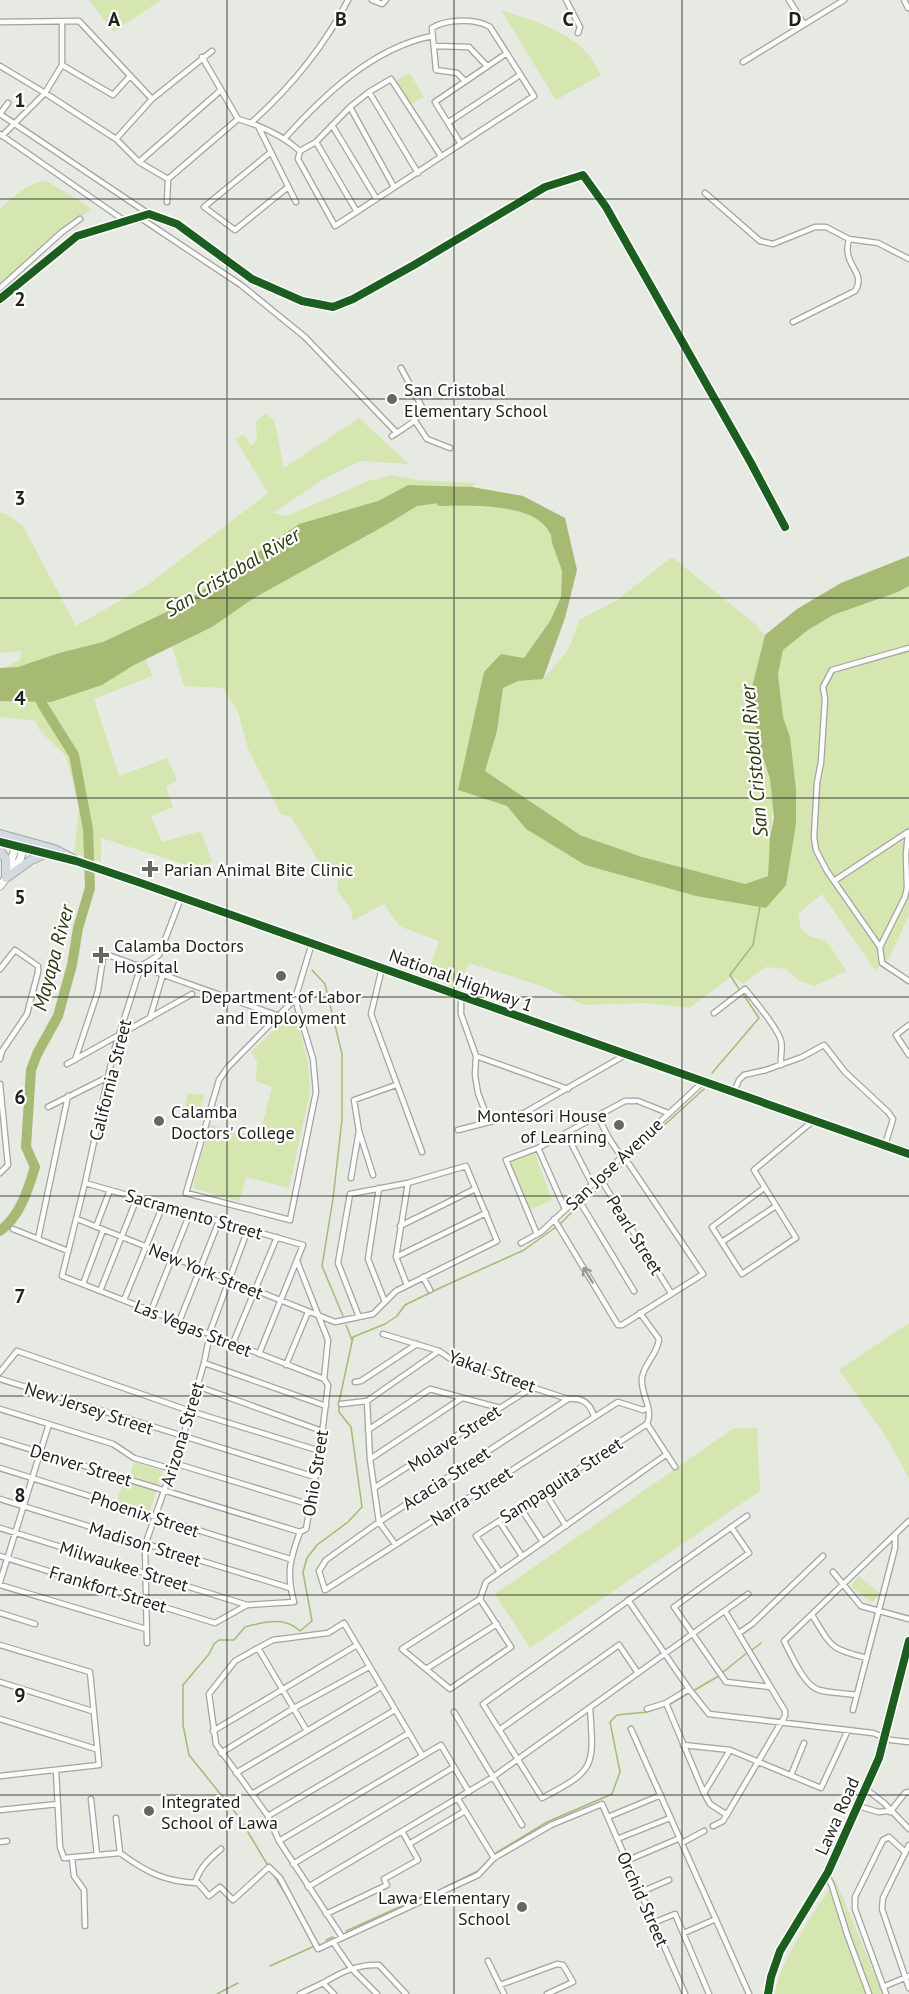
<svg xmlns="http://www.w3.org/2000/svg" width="909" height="1994" viewBox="0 0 909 1994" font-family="'PT Sans',sans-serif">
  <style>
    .green { fill: #d6e6b1 }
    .water { fill: #a7ba74 }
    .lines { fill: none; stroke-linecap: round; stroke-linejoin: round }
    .stream { stroke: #a7ba74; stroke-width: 1.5 }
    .river { stroke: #a7ba74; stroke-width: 10 }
    .street-casing { stroke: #a3a4a0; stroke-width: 7 }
    .secondary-casing { stroke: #a3a4a0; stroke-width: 9 }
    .highway-casing { stroke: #9ea8ab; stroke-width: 10 }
    .street { stroke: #fbfcfb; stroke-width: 4.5 }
    .secondary { stroke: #fbfcfb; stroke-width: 7 }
    .highway { stroke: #d3dbe1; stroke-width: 8 }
    .cycleway-casing { stroke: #fff; stroke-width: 11 }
    .cycleway { stroke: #1b5e20; stroke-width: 8 }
    .oneway { stroke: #989997 }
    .grid { fill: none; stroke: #1f211c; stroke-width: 1.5; stroke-opacity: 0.55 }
    .poi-dot { fill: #656762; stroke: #fff; stroke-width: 2 }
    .labels { text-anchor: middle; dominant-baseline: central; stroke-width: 4.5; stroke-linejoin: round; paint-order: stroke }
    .poi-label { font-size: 18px; fill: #1f211c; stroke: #fff; text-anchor: start }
    .street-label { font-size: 18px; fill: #1f211c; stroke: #fff }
    .water-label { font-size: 20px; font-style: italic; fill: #2d380f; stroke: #fff }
    .grid-label { font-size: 20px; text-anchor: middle; font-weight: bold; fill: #1f211c; stroke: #fff; stroke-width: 4.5; stroke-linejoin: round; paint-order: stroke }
  </style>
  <rect width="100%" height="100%" fill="#e7e9e3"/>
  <path class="green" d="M89,0H161L114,32Z
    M501,10C529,19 569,31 589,55C594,60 597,69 601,75L556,100Z
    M410,73L424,97L409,105L395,81Z
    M47,181L92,209L61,230L0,286V209C13,197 28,182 47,181Z
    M265,413L274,420L284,468L359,418L409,464L361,461L325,478L273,513L287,516L368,481L391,475L418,480L476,483L472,487L408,485L378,501L299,524L179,606L103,642L59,653L18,667L4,668L20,660L21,651L0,653V513H4L23,526L76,626L149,584L268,493L235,439L244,434L251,446L257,439L256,422Z
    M477,498L531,510L549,521L552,543L562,571L561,597L550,621L524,658L501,654L471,732L458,790L507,806L526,829L585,865L696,896L766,908L791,851L796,824L790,737L783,717L778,673L783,650L808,630L833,615L898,592L909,586V915L889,959L875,970L822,894L798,914L801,929L810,936L826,941L847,971L814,986L800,981L786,969L766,967L743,984L732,976L689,1008L647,1003L584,1005L544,987L469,963L457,989L426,978L439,941L399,926L384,904L353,921L350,907L337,890L338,878L323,868L291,817L281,814L248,749L238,712L223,688L184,686L172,646L212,627L254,598L386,525L417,506Z
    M672,557L755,624L765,635L752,687L758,742L770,779L773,802L768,876L745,884L642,857L580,835L484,771L497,731L502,687L518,681L543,679L569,649L579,620L617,600Z
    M146,659L152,676L94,699L119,776L167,758L177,780L166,787L173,807L151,816L162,842L201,831L212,862L196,868L101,838V862L74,853L79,808L66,756L40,731L35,721L0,717V701L51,702Z
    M295,1010L308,1063L310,1092L289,1188L246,1177L239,1201L195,1189L193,1187L194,1181L210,1125L259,1137L272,1087L256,1081L257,1061L251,1052Z
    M188,1093L204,1095L197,1120L183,1116Z
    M534,1151L552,1200L529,1210L508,1163Z
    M909,1323V1479L890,1443L839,1370Z
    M734,1428H757L760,1491L530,1648L495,1594Z
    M134,1462L163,1471L158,1485L130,1476Z
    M123,1480L156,1491L150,1511L117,1501Z
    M859,1576L880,1593L872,1603L851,1586Z
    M835,1879L883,1994H775C781,1956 815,1913 835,1879Z"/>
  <path class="water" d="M408,485L472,487L523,496L565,518L577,570L565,618L543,679L518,681L503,688L497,731L485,771L580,835L642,857L745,884L768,876L770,837L774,818L770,779L758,742L752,687L765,635L797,609L841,583L909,556V586L898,592L833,615L808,630L783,650L778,674L783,717L790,737L796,790V824L786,885L766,908L696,896L585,865L526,829L507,806L458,790L484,672L501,654L524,658L550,621L561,597L562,571L552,543L549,521L531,510L477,498L417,506L386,525L254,598L212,627L134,665L102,685L51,702L0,701V668L18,667L59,653L103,642L179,606L299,524L378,501Z"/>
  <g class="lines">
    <path class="stream" d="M316,55L334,30L351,0
      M312,970L325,984L342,1054V1119L333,1199L322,1266L343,1316
      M739,989L730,975L753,945L760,906
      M712,1073L759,1018L743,994
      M639,1148L704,1089
      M608,1180L622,1166
      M585,1201L600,1187
      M560,1224L579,1205
      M346,1325L352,1340
      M752,1650L761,1643
      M693,1691L717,1677L748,1652
      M670,1704L689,1693
      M496,1853L547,1822L612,1794L620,1772L610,1722L617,1715L647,1712L665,1706
      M267,1864L239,1817L189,1755L183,1725V1685L209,1654L214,1644L219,1640H234L245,1627C264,1622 285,1616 300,1631L312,1621L303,1572L307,1558L317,1545L348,1522L362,1507L351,1427L339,1412V1402L353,1337L385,1324L397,1316L405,1305L442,1287L524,1250L556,1227
      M273,1874L291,1903
      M445,1887L478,1871L487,1862
      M346,1931L435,1891
      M326,1940L333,1937
      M270,1966L319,1944
      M217,1994L238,1983"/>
    <path class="river" d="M441,501C470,500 524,499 546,520C551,524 554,530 557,535
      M0,1231C20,1216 28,1190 35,1167L26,1147L31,1070L37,1054L58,1016L72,965L78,928L90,888L88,829L74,755L42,704L36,691"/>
    <defs>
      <path id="street" d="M372,0L382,4L386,0
        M566,0L580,27L578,33
        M789,0L804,24
        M904,0L908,8
        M0,22L79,21L152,99
        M435,46L469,47L487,66
        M202,57L238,119
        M743,62L844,0
        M62,65L113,95L130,76
        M0,66L45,93L116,139L139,162L168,179L238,119C262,126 282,135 300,151
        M369,92L418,173
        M8,103L0,114L149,214
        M350,107L394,187
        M449,122L520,75
        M251,123C290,88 324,47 348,0
        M332,125L376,198
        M258,126L296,202
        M0,134L125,221
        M2,136L45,93L62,65V22
        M285,138C325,94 373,48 432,36
        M116,139L152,99L212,51
        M316,142L357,212
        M461,144L435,102L507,53
        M271,152L204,207L235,230L288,187
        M441,156L391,79L369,92L350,107L316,142L300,151L298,159L335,226L534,96L490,27C476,18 446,19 432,28L436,70L457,73L465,81
        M139,162L221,90
        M705,193L760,241L773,244L815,227H826L849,239L878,243L909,259
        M167,202L168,179
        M139,217L241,285L305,337L397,433
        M0,288L62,232L80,219
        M0,299L77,236L149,214L177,224L252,279L302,301L333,307L353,299L414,265L545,187L583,175L606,207L751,463L785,527
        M793,322L855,291C865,276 850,268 848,254C847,250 848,243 849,239
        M415,421L427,439L450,448
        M392,436C403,428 419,422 422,407L401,368
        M834,881L908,832L906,855L907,888L905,897L880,947L882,963L909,981
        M181,898L159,955L141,966L113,1054L85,1183L62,1276L324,1379
        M880,947L827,871L816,850L814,837L817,783L821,762L825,699L823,687L832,670L909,648
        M382,968L371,1014L422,1152
        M0,969L15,950L38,966V972L27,1014L2,1051L0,1059
        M461,996V1014L476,1056L475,1075L478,1093L489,1122
        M295,999L313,1059L316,1092L290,1220L186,1193L219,1080L228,1067L295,999L312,943
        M714,1013L745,989C754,1000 778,1028 781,1041C783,1047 780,1057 781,1065
        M150,1018L163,974
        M909,1025L896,1035L909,1055
        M476,1056L568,1089
        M75,1060L98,991L103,958L108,955L279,1016
        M67,1064L192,994
        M0,1084L8,1165L0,1173
        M734,1092L739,1080L744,1075L766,1070L802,1057L824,1045L845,1072L888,1112L893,1119L885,1145
        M638,1101L668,1113
        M48,1107L108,1077
        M458,1130L524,1113L627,1054
        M566,1133L592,1184
        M538,1148L565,1209
        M373,1175L359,1131L354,1100L396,1085
        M351,1178L359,1131
        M600,1178L671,1293
        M85,1183L303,1245L259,1354
        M379,1188L368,1259L385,1302
        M764,1188L712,1227L742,1274L796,1238L754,1170L814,1120
        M577,1197L634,1291
        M77,1219L335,1322L373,1314L396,1291L497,1241L466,1166L408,1183L350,1194L338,1263L359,1317
        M554,1219L618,1325H622L703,1274L629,1164C614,1149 607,1136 598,1116
        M400,1226L475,1189
        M96,1227L110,1190
        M13,1229L68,1251
        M537,1234L506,1160L538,1148L625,1101H635
        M38,1239L68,1096
        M722,1242L776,1206
        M521,1243L541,1232L704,1081
        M396,1257L486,1213
        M423,1277L430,1290
        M83,1284L103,1230
        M407,1285L396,1257L408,1183
        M100,1291L137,1198
        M124,1300L163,1205
        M151,1311L190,1213
        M640,1313L659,1339C658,1354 644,1363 642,1378C640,1394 654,1408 647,1424
        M179,1322L219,1221
        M383,1334L439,1351C446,1355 450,1360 458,1363L568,1399C582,1397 590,1403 594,1416
        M233,1343L277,1237
        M204,1363L326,1406
        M286,1365L308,1312
        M0,1372L17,1351L190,1411L320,1451
        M0,1379L315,1477
        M355,1382L361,1381L417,1344
        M197,1386L322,1431
        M568,1399L379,1522L326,1560L319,1571L325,1590L618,1402L643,1410L648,1408
        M367,1401L370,1459L379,1522L395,1544
        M341,1404L367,1401L439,1351
        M0,1409L113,1444L134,1458L172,1469
        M647,1424L675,1467
        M368,1430L430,1389L500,1408
        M0,1440L300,1532
        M370,1459L462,1398
        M174,1463L311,1505
        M0,1468L290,1559
        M374,1488L533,1387
        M544,1491L566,1526
        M0,1499L290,1588
        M520,1507L543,1542
        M499,1521L522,1556
        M731,1527L749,1553L674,1607L726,1682L770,1687
        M0,1528L247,1605
        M0,1556L215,1623L247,1605L294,1602C286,1573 290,1559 300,1532L306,1529L320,1451L328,1385L324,1379L328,1340L297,1261
        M500,1572L476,1536L647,1424
        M833,1572L861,1606L909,1619
        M0,1582L49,1424
        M0,1585L146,1629
        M480,1599L511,1647L450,1689L402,1649L480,1599L486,1582L667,1454
        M628,1600L689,1689L709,1714L873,1733L891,1740L909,1742
        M0,1613L35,1624
        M812,1615C832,1647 829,1649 867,1658
        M739,1633L752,1624L823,1556
        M147,1643L145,1545L183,1437L204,1363L211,1329L248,1229
        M0,1645L90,1672L99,1765L0,1776
        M258,1648L307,1731
        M426,1669L497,1624
        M0,1682L92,1711
        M856,1695C844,1693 830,1693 819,1690C804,1686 791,1654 784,1641L909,1521
        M666,1703L704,1793L710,1804L727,1815
        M590,1708C594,1767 596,1770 542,1798L483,1704L747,1516
        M647,1709L666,1703L689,1689
        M853,1710L895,1548V1535
        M454,1712L522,1825
        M0,1719L96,1749
        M631,1729L749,1994
        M499,1730L619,1645L638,1673
        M213,1731L357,1645
        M683,1745L730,1750L821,1788L848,1730
        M221,1753L294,1708L369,1667
        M56,1770L60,1847L64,1858L120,1853C146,1872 165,1882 198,1883L209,1896L220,1887L233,1900L269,1867L280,1878L318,1949L478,1875L494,1858L551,1825L602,1804L685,1994
        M236,1773L381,1687
        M791,1775L804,1743
        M866,1789L884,1803L909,1829
        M704,1793L730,1750
        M252,1794L395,1710
        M91,1799L97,1855
        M458,1799L494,1858
        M858,1806L878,1812L889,1811
        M0,1810L58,1804
        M890,1812L905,1793L909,1792
        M268,1816L409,1733
        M608,1817L661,1795
        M116,1818L120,1853
        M713,1826L723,1821L785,1716V1711L725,1611
        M617,1839L670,1818
        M279,1841L441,1745L469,1792
        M0,1842L7,1841
        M682,1843L704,1831
        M409,1844L465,1811
        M909,1845L883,1898L882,1909L909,1988
        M72,1858L74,1876L84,1890L85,1926
        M626,1861L680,1838
        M293,1864L454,1767
        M827,1875L832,1886L847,1934L869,1994
        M195,1883C200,1867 209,1859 221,1849
        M308,1887L493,1777L748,1594
        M641,1892L669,1880
        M326,1914L387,1885L384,1879L418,1860L402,1831
        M653,1923L675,1914L709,1994
        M684,1933L716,1919
        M342,1937L279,1841L268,1816L216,1744L209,1694L235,1661L258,1648L273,1640L328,1633L344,1623L422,1755
        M333,1942L351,1968L377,1994
        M488,1961L504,1994
        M500,1985L557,1964L563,1965L573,1982L547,1994
        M883,1987L909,1976
        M300,1994L323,1983
        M334,1994L323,1983C342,1972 357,1964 379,1965L406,1994
        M886,1994L855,1909V1897L883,1840L889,1837L905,1852"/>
      <path id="secondary" d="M7,873L17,843
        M0,886L20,860L24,845
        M768,1994L771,1977L780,1951L828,1872L879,1758L909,1641"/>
      <path id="highway" d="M0,834L54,849L74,859
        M0,842L76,861L138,882L909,1154
        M0,851L6,859V878
        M6,878L31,860L45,854"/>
    </defs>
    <use href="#street" class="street-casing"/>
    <use href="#secondary" class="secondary-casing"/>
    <use href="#highway" class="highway-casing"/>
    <use href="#street" class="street"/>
    <use href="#secondary" class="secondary"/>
    <use href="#highway" class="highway"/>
    <defs>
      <path id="cycleway" d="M0,299L77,236L149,214L177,224L252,279L302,301L333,307L353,299L414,265L545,187L583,175L606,207L751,463L785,527
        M0,842L76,861L138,882L909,1154
        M768,1994L771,1977L780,1951L828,1872L879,1758L909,1641"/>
    </defs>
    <use href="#cycleway" class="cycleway-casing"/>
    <use href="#cycleway" class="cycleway"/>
  </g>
  <defs><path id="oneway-shaft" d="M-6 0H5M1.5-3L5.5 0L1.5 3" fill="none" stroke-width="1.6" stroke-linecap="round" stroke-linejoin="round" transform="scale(1.5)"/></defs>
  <use class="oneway" href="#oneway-shaft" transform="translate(588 1275) rotate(-121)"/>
  <path class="grid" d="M227,0V1994M454,0V1994M682,0V1994M0,199H909M0,399H909M0,598H909M0,798H909M0,997H909M0,1196H909M0,1396H909M0,1595H909M0,1795H909"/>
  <g class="poi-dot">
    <circle cx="392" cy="399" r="6"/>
    <path d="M147 860h6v6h6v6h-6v6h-6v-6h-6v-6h6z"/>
    <path d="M98 946h6v6h6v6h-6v6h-6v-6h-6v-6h6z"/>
    <circle cx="281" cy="976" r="6"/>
    <circle cx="159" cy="1121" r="6"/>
    <circle cx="619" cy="1125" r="6"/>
    <circle cx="149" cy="1811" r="6"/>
    <circle cx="522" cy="1907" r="6"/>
  </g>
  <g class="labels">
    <g class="poi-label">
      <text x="404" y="389">San Cristobal<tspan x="404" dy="21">Elementary School</tspan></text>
      <text x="164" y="869">Parian Animal Bite Clinic</text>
      <text x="114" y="945">Calamba Doctors<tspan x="114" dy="21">Hospital</tspan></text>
      <text x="281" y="996" text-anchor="middle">Department of Labor<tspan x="281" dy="21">and Employment</tspan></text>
      <text x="171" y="1111">Calamba<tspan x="171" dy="21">Doctors' College</tspan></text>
      <text x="607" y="1115" text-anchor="end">Montesori House<tspan x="607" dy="21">of Learning</tspan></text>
      <text x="161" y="1801">Integrated<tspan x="161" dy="21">School of Lawa</tspan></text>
      <text x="510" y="1897" text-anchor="end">Lawa Elementary<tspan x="510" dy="21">School</tspan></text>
    </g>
    <g class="street-label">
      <text transform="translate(461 980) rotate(20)">National Highway 1</text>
      <text transform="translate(110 1080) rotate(-76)">California Street</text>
      <text transform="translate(614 1164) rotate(-43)">San Jose Avenue</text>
      <text transform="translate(194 1214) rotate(16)">Sacramento Street</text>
      <text transform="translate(635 1235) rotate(58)">Pearl Street</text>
      <text transform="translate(206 1271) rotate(22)">New York Street</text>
      <text transform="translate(193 1328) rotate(22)">Las Vegas Street</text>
      <text transform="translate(492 1371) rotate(20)">Yakal Street</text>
      <text transform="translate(89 1408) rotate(18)">New Jersey Street</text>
      <text transform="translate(182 1434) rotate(-73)">Arizona Street</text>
      <text transform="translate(454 1438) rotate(-33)">Molave Street</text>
      <text transform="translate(81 1465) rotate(17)">Denver Street</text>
      <text transform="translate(315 1473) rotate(-81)">Ohio Street</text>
      <text transform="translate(446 1478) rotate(-33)">Acacia Street</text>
      <text transform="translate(561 1480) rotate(-33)">Sampaguita Street</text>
      <text transform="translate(471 1496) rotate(-33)">Narra Street</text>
      <text transform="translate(145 1514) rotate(18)">Phoenix Street</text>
      <text transform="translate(145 1544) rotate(17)">Madison Street</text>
      <text transform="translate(124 1566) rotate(17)">Milwaukee Street</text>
      <text transform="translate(108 1589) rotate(17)">Frankfort Street</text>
      <text transform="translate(837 1816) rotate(-66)">Lawa Road</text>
      <text transform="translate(643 1899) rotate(66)">Orchid Street</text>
    </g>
    <g class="water-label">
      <text transform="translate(232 572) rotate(-31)">San Cristobal River</text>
      <text transform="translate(754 761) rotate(-95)">San Cristobal River</text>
      <text transform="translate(53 958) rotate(-75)">Mayapa River</text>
    </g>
  </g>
  <g class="grid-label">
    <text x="114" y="26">A</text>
    <text x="341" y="26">B</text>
    <text x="568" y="26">C</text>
    <text x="795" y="26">D</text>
    <text x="20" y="107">1</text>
    <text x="20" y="306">2</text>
    <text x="20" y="505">3</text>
    <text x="20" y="705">4</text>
    <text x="20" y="904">5</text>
    <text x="20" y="1104">6</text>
    <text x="20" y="1303">7</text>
    <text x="20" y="1502">8</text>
    <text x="20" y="1702">9</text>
  </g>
</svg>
